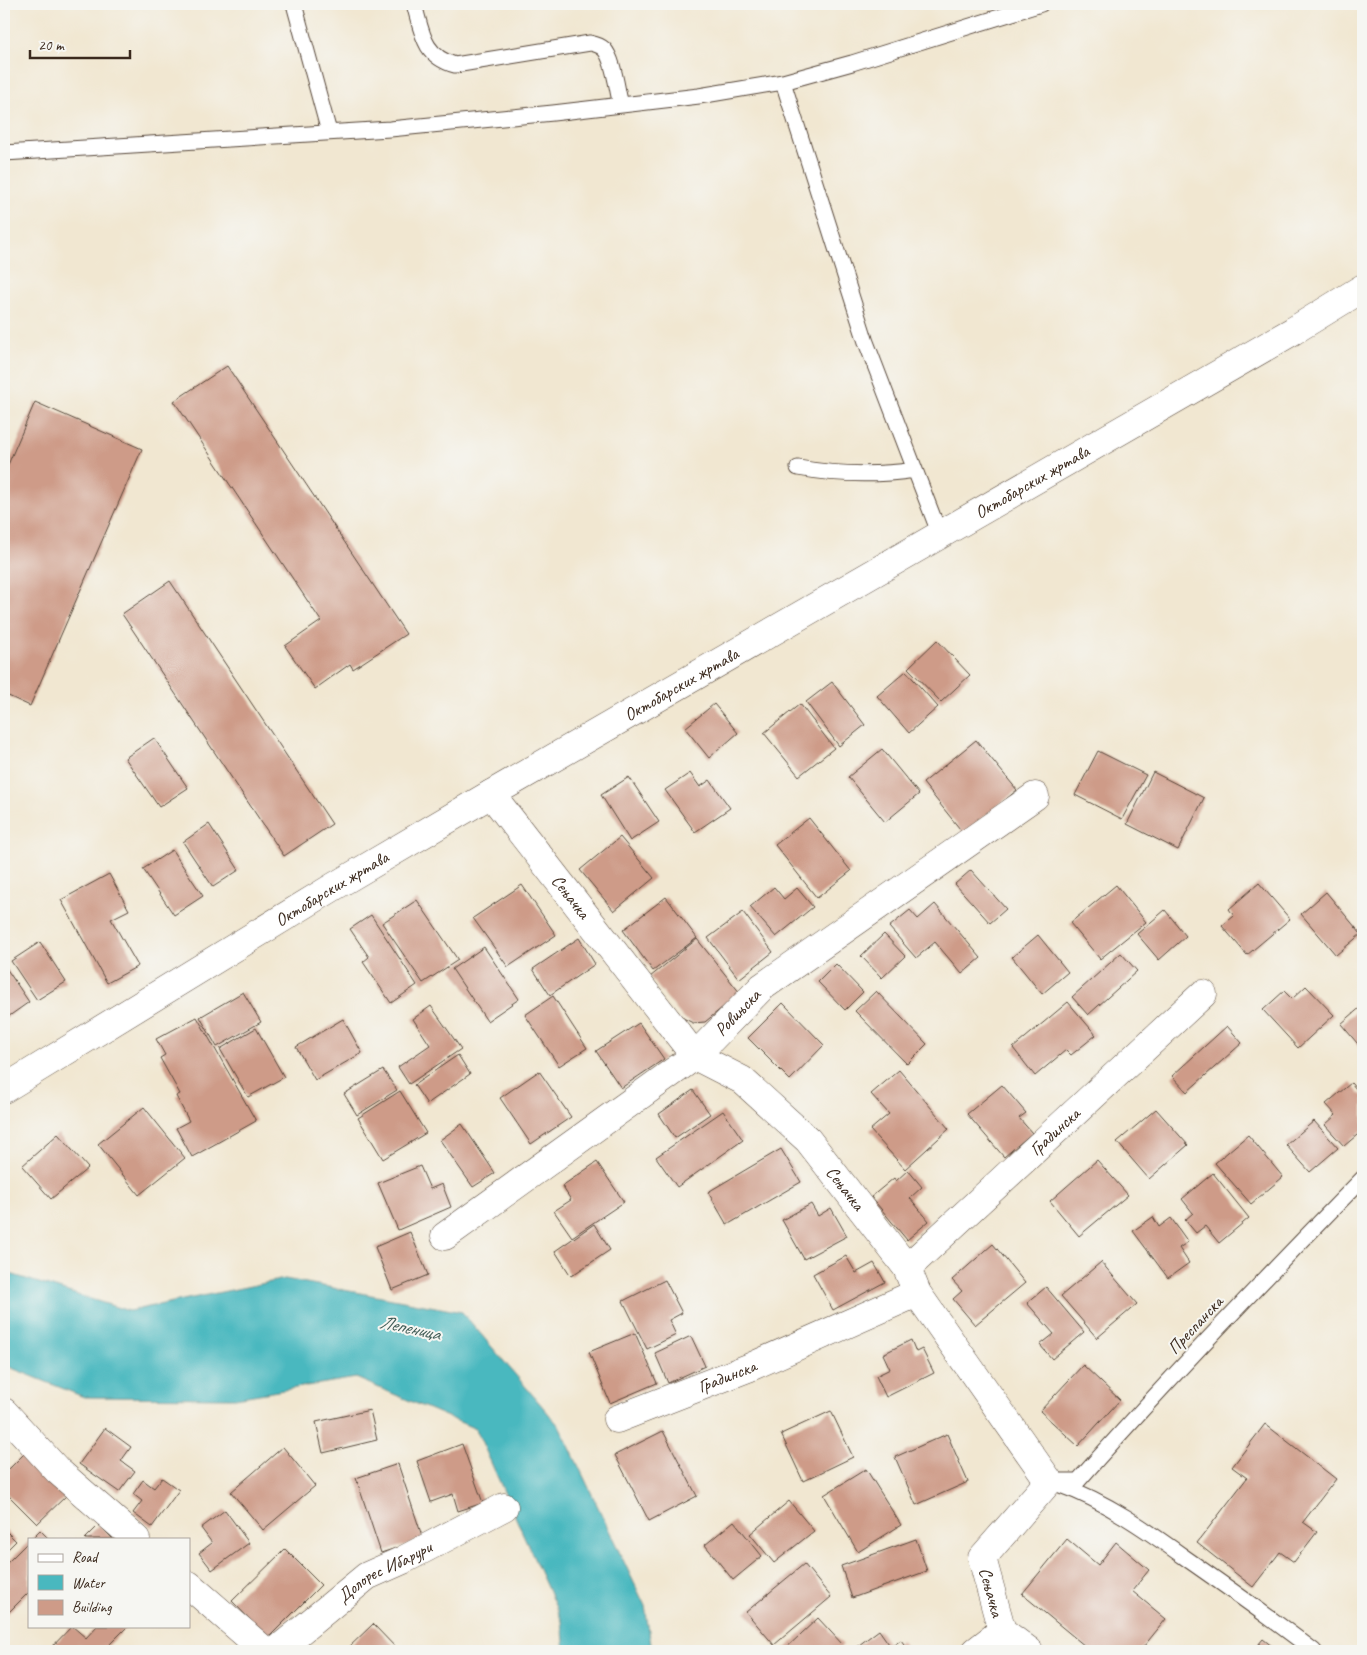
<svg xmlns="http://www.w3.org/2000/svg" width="1367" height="1655" viewBox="0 0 1367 1655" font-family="Caveat,sans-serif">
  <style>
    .water { fill: #49b8bf; stroke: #42716e }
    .building { fill: #ce9b88 }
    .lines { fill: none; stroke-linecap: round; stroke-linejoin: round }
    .service-casing { stroke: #564639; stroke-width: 17 }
    .minor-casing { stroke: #564639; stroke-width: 29 }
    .tertiary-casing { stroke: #564639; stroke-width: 29 }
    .service { stroke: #fff; stroke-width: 15 }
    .minor { stroke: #fff; stroke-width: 28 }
    .tertiary { stroke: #fff; stroke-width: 28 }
    .labels { text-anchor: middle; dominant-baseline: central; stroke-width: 4; stroke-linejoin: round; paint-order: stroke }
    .street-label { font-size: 18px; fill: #3b2a1e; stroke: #f6f6f2 }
    .water-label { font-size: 19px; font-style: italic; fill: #405c56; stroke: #f6f6f2 }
  </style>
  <rect width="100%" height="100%" fill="#f6f6f2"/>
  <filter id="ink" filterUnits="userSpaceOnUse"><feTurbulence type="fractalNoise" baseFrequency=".02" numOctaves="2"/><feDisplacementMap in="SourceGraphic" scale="10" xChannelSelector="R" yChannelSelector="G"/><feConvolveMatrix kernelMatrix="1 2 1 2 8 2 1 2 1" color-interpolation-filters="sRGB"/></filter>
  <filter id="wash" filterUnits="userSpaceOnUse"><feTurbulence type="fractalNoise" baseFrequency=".0096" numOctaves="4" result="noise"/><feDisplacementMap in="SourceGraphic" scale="20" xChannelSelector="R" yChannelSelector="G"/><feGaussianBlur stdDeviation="1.12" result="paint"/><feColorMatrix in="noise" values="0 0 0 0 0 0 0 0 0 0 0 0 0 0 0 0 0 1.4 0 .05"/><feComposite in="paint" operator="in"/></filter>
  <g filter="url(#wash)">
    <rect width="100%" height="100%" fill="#f1e7d1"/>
    <path class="water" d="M4,1272L129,1311L285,1279L462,1312L560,1427L645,1606L652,1651H565L562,1621L476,1429L356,1378L235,1398L84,1397L4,1365Z"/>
    <g id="blocks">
      <path class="building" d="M227,366L406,634L353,669L350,664L315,689L285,646L321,621L174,401Z
        M35,402L142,449L30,706L4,694V474Z
        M170,581L332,824L284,856L122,614Z
        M937,640L970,675L941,702L908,668Z
        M906,671L938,707L909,733L877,696Z
        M832,682L865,725L839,746L806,702Z
        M714,704L738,733L709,758L685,728Z
        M800,704L834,748L799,776L764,733Z
        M154,738L188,788L159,807L125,758Z
        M976,740L1017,790L964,834L923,783Z
        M882,749L919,794L885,822L848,777Z
        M1098,751L1146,775L1122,819L1075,795Z
        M1153,772L1204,798L1178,850L1127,824Z
        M690,773L700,787L710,780L730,808L695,832L665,790Z
        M629,777L659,822L630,841L601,795Z
        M809,818L851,871L817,898L775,845Z
        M209,824L239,870L213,887L183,842Z
        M620,837L654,878L614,911L580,870Z
        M172,850L203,896L174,915L143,869Z
        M971,870L1006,909L990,923L955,884Z
        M109,874L129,910L111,919L138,966L107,983L61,900Z
        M1259,883L1290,919L1247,955L1222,926L1234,916L1229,909Z
        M522,885L556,935L508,967L473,918Z
        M1116,885L1146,922L1100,959L1070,923Z
        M774,887L784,899L797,888L813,907L776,937L750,907Z
        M1326,892L1361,934L1336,955L1301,914Z
        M666,897L697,938L653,971L623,930Z
        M417,900L458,960L423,983L382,923Z
        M935,904L981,958L962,974L935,942L916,958L889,927L910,910L918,919Z
        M1165,910L1186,936L1159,960L1137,934Z
        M743,912L773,952L739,979L708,938Z
        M371,915L417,985L391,1003L363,962L369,957L350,929Z
        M884,934L905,956L882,978L861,956Z
        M1038,935L1068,972L1042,994L1012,957Z
        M579,938L595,964L550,995L533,969Z
        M697,939L740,993L705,1022L693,1023L683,1018L650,977Z
        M40,942L66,982L37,1000L11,961Z
        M484,947L519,999L487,1021L452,969Z
        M1121,953L1137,971L1088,1015L1072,997Z
        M836,964L863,992L845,1010L818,982Z
        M4,965L29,1002L5,1019L4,1017Z
        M1306,986L1334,1015L1298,1048L1263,1010L1284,991L1292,999Z
        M876,991L927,1044L907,1064L855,1011Z
        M243,992L261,1022L217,1047L200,1017Z
        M553,996L587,1048L559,1066L525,1015Z
        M1068,1002L1096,1035L1071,1055L1066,1050L1035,1076L1013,1048Z
        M783,1003L824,1045L790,1080L748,1038Z
        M1363,1005V1050L1341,1024Z
        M431,1006L461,1049L409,1084L398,1067L430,1045L413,1019Z
        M197,1017L256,1121L192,1157L176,1128L189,1121L176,1096L180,1094L160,1058L165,1055L156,1039Z
        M343,1019L362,1053L315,1080L296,1047Z
        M639,1023L664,1059L621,1088L596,1051Z
        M1227,1026L1242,1043L1187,1092L1172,1076Z
        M256,1028L284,1077L248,1097L220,1049Z
        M458,1055L470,1074L427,1104L414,1085Z
        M383,1070L397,1090L357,1115L344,1094Z
        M899,1070L949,1129L905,1169L870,1130L889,1114L871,1094Z
        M539,1071L571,1117L531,1144L500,1098Z
        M1351,1083L1363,1097V1130L1344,1146L1325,1125L1336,1115L1326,1104Z
        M1002,1085L1026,1113L1019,1118L1032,1133L1004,1157L967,1114Z
        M693,1090L710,1114L675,1138L659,1114Z
        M400,1091L426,1133L383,1159L358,1118Z
        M144,1107L185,1158L139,1195L98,1144Z
        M1156,1109L1188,1145L1149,1179L1117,1142Z
        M723,1111L743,1140L677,1187L656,1157Z
        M1314,1121L1338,1148L1310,1172L1286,1145Z
        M462,1124L495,1173L473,1187L440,1140Z
        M58,1134L88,1168L51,1199L22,1166Z
        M1248,1135L1283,1177L1251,1204L1215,1163Z
        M781,1149L801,1182L727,1225L708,1192Z
        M1097,1160L1128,1195L1079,1236L1050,1201Z
        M597,1162L624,1202L572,1237L554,1211L571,1200L562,1186Z
        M420,1166L430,1189L442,1184L451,1207L398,1230L378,1183Z
        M908,1170L922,1187L910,1198L929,1221L907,1240L871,1197L894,1178L896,1181Z
        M1213,1173L1249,1218L1219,1243L1205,1226L1196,1233L1185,1220L1193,1213L1182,1199Z
        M811,1204L818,1216L831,1208L847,1236L804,1259L782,1220Z
        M1153,1217L1159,1227L1171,1218L1188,1242L1179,1248L1189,1263L1168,1278L1133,1231Z
        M594,1224L610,1250L571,1276L555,1251Z
        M410,1232L428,1275L392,1290L375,1247Z
        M993,1244L1025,1283L975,1325L953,1299L962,1291L952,1280Z
        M846,1256L856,1273L874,1263L885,1282L833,1310L813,1274Z
        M1101,1262L1137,1304L1097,1338L1061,1296Z
        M665,1280L682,1313L669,1320L676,1335L647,1349L623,1301Z
        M1046,1287L1084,1332L1052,1359L1040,1345L1054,1334L1027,1303Z
        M635,1333L657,1383L610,1403L589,1352Z
        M691,1336L705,1366L668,1383L655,1353Z
        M911,1340L916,1352L922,1349L934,1373L886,1397L876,1376L890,1369L883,1354Z
        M1083,1365L1120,1400L1078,1446L1040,1411Z
        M370,1410L377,1440L323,1453L316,1422Z
        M831,1411L853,1457L803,1481L781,1434Z
        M1265,1424L1336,1479L1303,1522L1317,1532L1294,1562L1280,1552L1253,1587L1197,1543L1247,1478L1232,1467Z
        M105,1428L131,1447L121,1461L135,1471L119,1492L79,1464Z
        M663,1431L697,1496L649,1521L615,1455Z
        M947,1434L968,1482L916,1505L895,1457Z
        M462,1444L483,1503L458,1511L453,1494L431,1502L417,1461Z
        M283,1447L315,1486L263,1530L231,1492Z
        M25,1453L67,1495L37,1524L4,1491V1474Z
        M398,1464L423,1539L381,1553L356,1478Z
        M866,1469L901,1525L858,1552L824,1495Z
        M162,1478L179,1490L152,1527L133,1513L142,1501L133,1494L143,1480L154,1488Z
        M789,1501L814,1531L774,1563L750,1534Z
        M225,1510L249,1543L212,1570L199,1553L212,1543L201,1528Z
        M734,1521L762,1556L733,1580L705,1545Z
        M99,1525L113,1539H85Z
        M4,1529L16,1541L4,1553Z
        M40,1530L49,1539H31Z
        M916,1539L927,1571L852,1598L841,1566Z
        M1067,1539L1098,1565L1116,1542L1149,1570L1132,1591L1166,1619L1140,1651H1091L1022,1594Z
        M29,1541V1592L5,1616L4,1566Z
        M285,1549L321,1585L268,1638L232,1601Z
        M804,1564L831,1597L774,1645L746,1612Z
        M818,1618L843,1645L836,1651H783Z
        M373,1624L399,1651H347L346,1650Z
        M72,1626L86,1638L97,1626H128L103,1651H50L49,1650Z
        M879,1630L891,1647L901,1640L909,1651H851Z
        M1263,1639L1278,1651H1253Z"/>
    </g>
  </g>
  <g filter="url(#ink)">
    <use href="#blocks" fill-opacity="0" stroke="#564639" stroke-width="1"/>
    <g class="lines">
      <defs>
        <path id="service" d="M294,4L329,132
          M414,4C422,32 423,56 455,65L590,43C595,44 600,45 604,49C614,59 617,91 621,105
          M783,82L866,342L940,535
          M4,153L390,129L553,113L699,96L783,82L852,63L1041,4
          M798,468C838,475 875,476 915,470
          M1049,1481H1078C1170,1377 1266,1277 1363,1178
          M1060,1485C1106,1501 1148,1531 1187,1559C1230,1589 1272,1619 1314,1651"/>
        <g id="minor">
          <path id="s1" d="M491,794L695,1056L742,1080L808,1140L907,1268L917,1293L1049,1481L982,1558L1002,1631L1029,1651"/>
          <path id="s2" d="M445,1236L695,1056L762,987L1035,796"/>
          <path id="s3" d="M907,1268L1203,994"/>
          <path d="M4,1412L58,1471L136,1539"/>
          <path id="s4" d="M617,1419L748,1368L917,1293"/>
          <path d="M189,1585L265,1651"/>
          <path id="s5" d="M276,1651L367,1576L403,1560L504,1507"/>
          <path d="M976,1651L1002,1631"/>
        </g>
        <g id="tertiary">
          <path id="s6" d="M4,1089L335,886L491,794L1293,331L1363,288"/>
        </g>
      </defs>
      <use href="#service" class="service-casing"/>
      <use href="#minor" class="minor-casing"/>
      <use href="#tertiary" class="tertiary-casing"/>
      <use href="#service" class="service"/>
      <use href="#minor" class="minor"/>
      <use href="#tertiary" class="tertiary"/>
    </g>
  </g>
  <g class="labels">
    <g class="street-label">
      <text stroke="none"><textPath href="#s6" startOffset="1194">Октобарских жртава</textPath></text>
      <text stroke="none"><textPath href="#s6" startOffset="789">Октобарских жртава</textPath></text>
      <text stroke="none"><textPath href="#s6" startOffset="384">Октобарских жртава</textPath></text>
      <text stroke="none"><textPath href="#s1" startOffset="130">Сењачка</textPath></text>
      <text stroke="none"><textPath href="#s2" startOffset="369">Ровињска</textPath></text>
      <text stroke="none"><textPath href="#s3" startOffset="201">Градинска</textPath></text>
      <text stroke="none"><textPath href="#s1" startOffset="535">Сењачка</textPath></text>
      <text transform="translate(1195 1325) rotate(-47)">Преспанска</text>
      <text stroke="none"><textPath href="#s4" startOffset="118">Градинска</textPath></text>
      <text stroke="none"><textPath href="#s5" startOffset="135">Долорес Ибарури</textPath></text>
      <text stroke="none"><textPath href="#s1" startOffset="1030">Сењачка</textPath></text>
    </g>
    <g class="water-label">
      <text transform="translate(410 1328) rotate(12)">Лепеница</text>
    </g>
  </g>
  <rect width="1367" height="1655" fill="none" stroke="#f6f6f2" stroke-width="20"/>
  <rect x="28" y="1538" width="162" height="90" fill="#f6f6f2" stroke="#aba49d"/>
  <rect x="38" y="1554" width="25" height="8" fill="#ffffff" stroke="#aba49d"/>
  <text x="72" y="1562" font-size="15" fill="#3b2a1e">Road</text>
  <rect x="38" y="1575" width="25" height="15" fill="#49b8bf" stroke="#aba49d"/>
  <text x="72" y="1588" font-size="15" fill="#3b2a1e">Water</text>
  <rect x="38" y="1600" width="25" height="15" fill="#ce9b88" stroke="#aba49d"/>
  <text x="72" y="1612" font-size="15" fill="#3b2a1e">Building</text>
  <path d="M30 50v8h100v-8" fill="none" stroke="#3b2a1e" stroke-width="2.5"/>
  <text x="38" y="50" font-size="15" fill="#3b2a1e" stroke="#f6f6f2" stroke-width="4" paint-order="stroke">20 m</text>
</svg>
